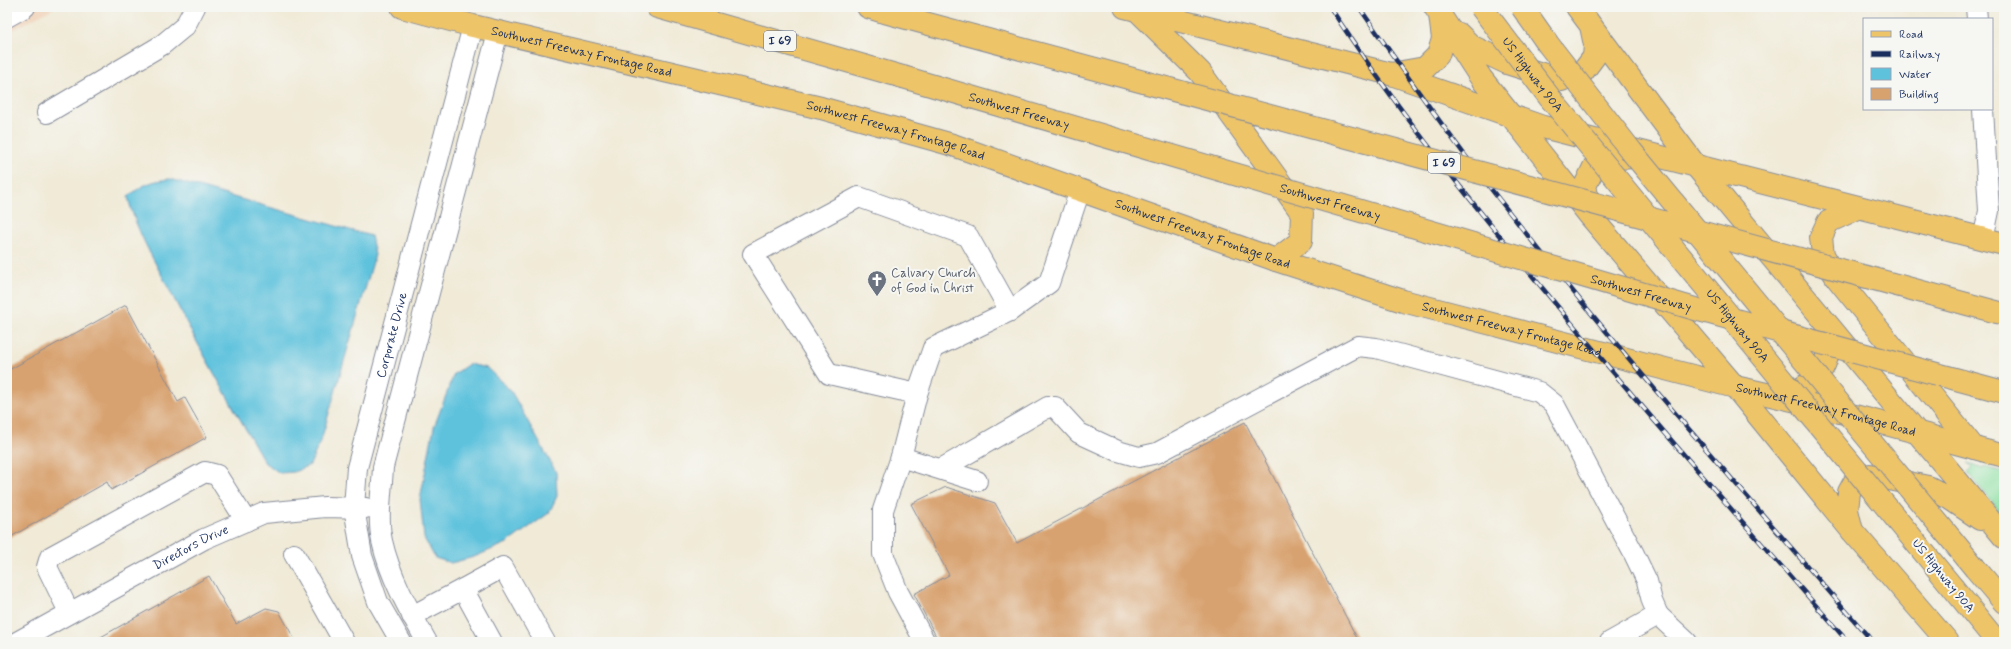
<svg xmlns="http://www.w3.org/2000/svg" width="2011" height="649" viewBox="0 0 2011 649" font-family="Mynerve,sans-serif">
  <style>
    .built { fill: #f1d5bd }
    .green { fill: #8be0a2; stroke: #538880 }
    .water { fill: #5fc2dd; stroke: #3d789e }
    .building { fill: #d8a26f }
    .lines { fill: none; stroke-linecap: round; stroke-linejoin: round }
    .minor-casing { stroke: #868c9a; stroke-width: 22 }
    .major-casing { stroke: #868c9a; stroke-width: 24 }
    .highway-casing { stroke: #868c9a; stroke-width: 24 }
    .minor { stroke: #fff; stroke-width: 20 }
    .major { stroke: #eec469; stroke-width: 22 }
    .highway { stroke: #eec469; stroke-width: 22 }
    .rail-casing { stroke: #1b2f5e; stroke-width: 4.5 }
    .rail { stroke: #f6f6f2; stroke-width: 3; stroke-dasharray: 9; stroke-linecap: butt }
    .highway-bridge-casing { stroke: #868c9a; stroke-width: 24; stroke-linecap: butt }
    .highway-bridge { stroke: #eec469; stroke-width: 22 }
    .labels { text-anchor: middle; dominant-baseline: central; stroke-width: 4; stroke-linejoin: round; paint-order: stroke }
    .shield { fill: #f6f6f2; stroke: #5d6b8a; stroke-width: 1 }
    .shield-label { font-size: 12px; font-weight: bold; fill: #1b2f5e }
    .street-label { font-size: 13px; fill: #1b2f5e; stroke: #f6f6f2 }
    .worship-label { font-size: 13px; fill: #5b616d; stroke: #f6f6f2; text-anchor: start }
  </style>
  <rect width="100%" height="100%" fill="#f6f6f2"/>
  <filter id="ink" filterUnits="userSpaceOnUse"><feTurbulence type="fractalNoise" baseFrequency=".025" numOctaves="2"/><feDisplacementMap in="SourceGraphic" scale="8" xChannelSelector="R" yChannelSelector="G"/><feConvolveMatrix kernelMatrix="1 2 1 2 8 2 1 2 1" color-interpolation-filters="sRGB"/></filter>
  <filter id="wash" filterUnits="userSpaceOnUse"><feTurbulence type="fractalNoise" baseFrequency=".012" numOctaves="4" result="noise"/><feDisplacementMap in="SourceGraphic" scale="16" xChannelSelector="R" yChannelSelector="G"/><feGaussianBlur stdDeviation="0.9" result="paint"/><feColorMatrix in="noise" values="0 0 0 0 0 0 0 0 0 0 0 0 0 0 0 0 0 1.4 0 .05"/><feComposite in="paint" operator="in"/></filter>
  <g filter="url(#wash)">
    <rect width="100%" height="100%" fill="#f0ead7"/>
    <path class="built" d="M7,7H56L7,33Z"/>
    <path class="green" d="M1968,463L1983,469L1984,467L2004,472V517L1968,473L1973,468Z"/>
    <path class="water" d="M170,179L371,236L375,255L322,437L310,465L294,472L280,473L265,463C232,405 199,348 169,289C154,260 135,229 128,197C143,184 151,181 170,179Z
      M469,364L487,368L511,391L556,472L557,496L549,513L507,543L474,557L451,563L435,558L424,538L420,499L434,427L454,374Z"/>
    <g id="blocks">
      <path class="building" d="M126,305L178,402L185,398L207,437L111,490L107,482L7,539V371Z
        M1245,422L1359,642H939L914,594L949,575L911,504L946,487L995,503L1017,543Z
        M209,576L236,624L266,608L279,611L296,642H92Z"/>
    </g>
  </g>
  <g filter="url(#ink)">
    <use href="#blocks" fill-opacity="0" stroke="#868c9a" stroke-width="1"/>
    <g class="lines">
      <defs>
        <g id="minor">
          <path d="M1976,7L1977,19"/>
          <path d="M7,17L25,7"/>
          <path d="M1983,109L1989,211L1983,239"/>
          <path d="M47,113L162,45L185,26L195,7"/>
          <path d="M917,394L829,374L753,254L859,197L968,236L1010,311"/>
          <path d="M901,457L977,481"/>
          <path d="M941,469L1048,407H1055L1079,433L1118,451L1139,457L1157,453L1358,346L1376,348L1539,392L1554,404L1634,554L1647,581L1652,601L1658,615"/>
          <path d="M294,554L344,642"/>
          <path d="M69,612L47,567L50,557L205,472L217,475L246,521"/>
          <path d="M412,616L463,589"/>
          <path id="s1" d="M17,642L204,539L264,513L325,507L366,508"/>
          <path id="s2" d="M401,642L378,602L362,556L354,507L357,468L473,26"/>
          <path d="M427,642C409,610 390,577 382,541C377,517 382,490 383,467L498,32"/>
          <path d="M492,642L463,589L503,567L545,642"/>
          <path d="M925,642L898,592L883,554V510L901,457L917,394L933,348L1010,311L1049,283L1080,190"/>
          <path d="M1610,642L1658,615L1687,642"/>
        </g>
        <g id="major">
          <path id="s3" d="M402,7L473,26L821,108L953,145L1276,260L1403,301L1735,387C1825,406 1914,432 2004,456"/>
          <path d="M1125,7L1391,74L1543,127L2004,244"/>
          <path d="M1138,11L1200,72L1302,213L1301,241L1276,260"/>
          <path d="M1858,208L1828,222L1821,237L1823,255L1837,278L1974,448"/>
        </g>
        <path id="highway" d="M657,7L903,77
          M868,7L884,12
          M1435,7L1481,78L1591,217L1735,387L1853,532L1948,642
          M1577,7L1696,166L2004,537
          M1459,34L1471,46L1507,63L1561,80L1582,73L1594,57L1595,45L1591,26
          M1391,74L1425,68L1438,55L1443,39L1440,15
          M1591,214L1585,186L1594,167L1617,158L1655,156
          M1787,398C1821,377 1828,370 1831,329
          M1852,531L1847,510L1849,492L1855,481L1870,475L1928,487L1949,498L1980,519
          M1975,568L2004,602
          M1954,589L1997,642"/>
      </defs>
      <use href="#minor" class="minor-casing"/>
      <use href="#major" class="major-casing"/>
      <use href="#highway" class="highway-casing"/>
      <use href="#minor" class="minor"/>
      <use href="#major" class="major"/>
      <use href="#highway" class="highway"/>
      <defs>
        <path id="rail" d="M1330,7C1389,98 1456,183 1525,267C1630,395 1739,518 1848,642
          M1359,7C1393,56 1428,106 1464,154C1593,323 1734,481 1873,642"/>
      </defs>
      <use href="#rail" class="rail-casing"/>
      <use href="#rail" class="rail"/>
      <defs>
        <g id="highway-bridge">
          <path id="s4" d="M1481,7L1550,98L1954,589"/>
          <path d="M1522,7L1548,44L1632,152L1975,568"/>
          <path d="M884,12L2004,314"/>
          <path id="s5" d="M903,77L1702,311L2004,392"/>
        </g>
      </defs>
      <use href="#highway-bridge" class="highway-bridge-casing"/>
      <use href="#highway-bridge" class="highway-bridge"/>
    </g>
  </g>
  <defs>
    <symbol id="church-pin" viewBox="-11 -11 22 30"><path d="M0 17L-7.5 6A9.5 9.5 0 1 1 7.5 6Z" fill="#6b7280" stroke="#f6f6f2"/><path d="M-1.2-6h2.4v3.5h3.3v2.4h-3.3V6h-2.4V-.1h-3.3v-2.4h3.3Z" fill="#fff"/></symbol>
  </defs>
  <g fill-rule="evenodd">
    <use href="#church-pin" x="866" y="269" width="22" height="30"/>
  </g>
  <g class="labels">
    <g class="shield">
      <rect x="764" y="31" width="32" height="20" rx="3"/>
      <rect x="1428" y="153" width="32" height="20" rx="3"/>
    </g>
    <g class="shield-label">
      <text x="780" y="41">I 69</text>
      <text x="1444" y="163">I 69</text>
    </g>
    <g class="street-label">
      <text stroke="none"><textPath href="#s3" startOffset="185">Southwest Freeway Frontage Road</textPath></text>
      <text stroke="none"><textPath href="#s4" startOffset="85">US Highway 90A</textPath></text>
      <text stroke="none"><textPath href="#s5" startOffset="121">Southwest Freeway</textPath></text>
      <text stroke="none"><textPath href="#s3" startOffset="509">Southwest Freeway Frontage Road</textPath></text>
      <text stroke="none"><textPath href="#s5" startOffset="445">Southwest Freeway</textPath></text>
      <text stroke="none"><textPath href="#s3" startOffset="833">Southwest Freeway Frontage Road</textPath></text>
      <text stroke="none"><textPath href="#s5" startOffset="769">Southwest Freeway</textPath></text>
      <text stroke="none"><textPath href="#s4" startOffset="409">US Highway 90A</textPath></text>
      <text stroke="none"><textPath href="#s3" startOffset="1157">Southwest Freeway Frontage Road</textPath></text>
      <text stroke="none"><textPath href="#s2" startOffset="321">Corporate Drive</textPath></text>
      <text stroke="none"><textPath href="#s3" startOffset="1481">Southwest Freeway Frontage Road</textPath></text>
      <text stroke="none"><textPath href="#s1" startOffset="198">Directors Drive</textPath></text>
      <text transform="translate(1943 576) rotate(51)">US Highway 90A</text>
    </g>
    <g class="worship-label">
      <text x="891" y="273">Calvary Church<tspan x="891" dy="15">of God in Christ</tspan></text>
    </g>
  </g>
  <rect width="2011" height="649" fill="none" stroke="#f6f6f2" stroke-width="24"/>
  <rect x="1863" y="18" width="130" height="92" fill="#f6f6f2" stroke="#9ea6b7"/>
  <rect x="1871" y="31" width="20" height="6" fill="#eec469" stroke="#9ea6b7"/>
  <text x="1899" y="38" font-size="12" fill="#1b2f5e">Road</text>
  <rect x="1871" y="51" width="20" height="6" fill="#1b2f5e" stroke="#9ea6b7"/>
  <text x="1899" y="58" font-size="12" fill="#1b2f5e">Railway</text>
  <rect x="1871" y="68" width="20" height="12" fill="#5fc2dd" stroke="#9ea6b7"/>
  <text x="1899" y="78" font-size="12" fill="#1b2f5e">Water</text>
  <rect x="1871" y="88" width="20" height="12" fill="#d8a26f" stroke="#9ea6b7"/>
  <text x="1899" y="98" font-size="12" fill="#1b2f5e">Building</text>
</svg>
